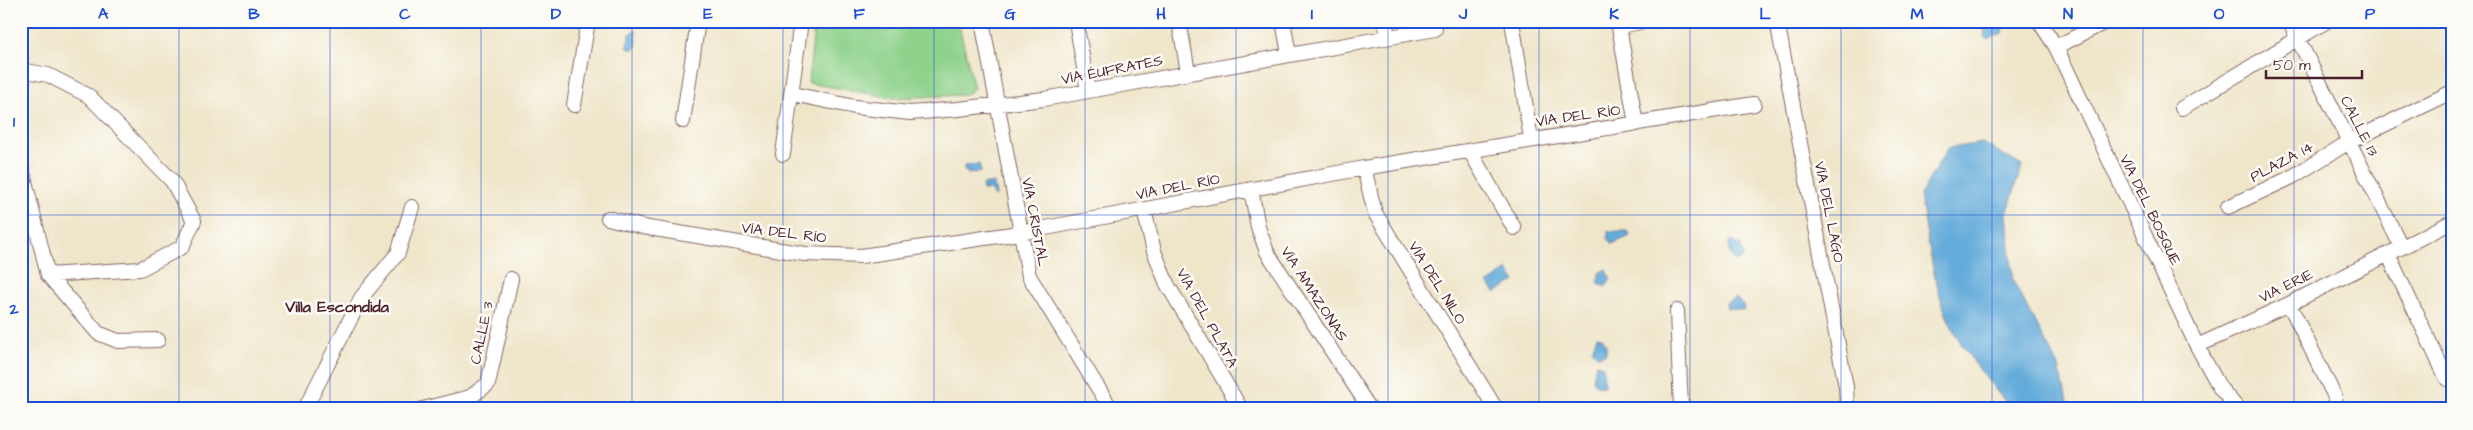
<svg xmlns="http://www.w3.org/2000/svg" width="2473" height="430" viewBox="0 0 2473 430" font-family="'Architects Daughter',sans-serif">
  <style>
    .green { fill: #8ed28b; stroke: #6c785b }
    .water { fill: #63abda; stroke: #566582 }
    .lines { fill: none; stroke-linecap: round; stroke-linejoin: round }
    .minor-casing { stroke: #846563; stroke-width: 16 }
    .minor { stroke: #fff; stroke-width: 14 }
    .grid { fill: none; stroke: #1d4ed8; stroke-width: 1; stroke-opacity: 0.55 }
    .labels { text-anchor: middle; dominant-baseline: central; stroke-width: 5; stroke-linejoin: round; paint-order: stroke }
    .street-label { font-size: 15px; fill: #4a1f2b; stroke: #fdfcf7 }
    .neighbourhood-label { font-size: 16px; font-weight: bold; fill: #4a1f2b; stroke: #fdfcf7 }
    .neatline { fill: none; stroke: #1d4ed8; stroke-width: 2 }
    .grid-label { font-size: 16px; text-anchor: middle; font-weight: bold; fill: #1d4ed8 }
  </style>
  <rect width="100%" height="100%" fill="#fdfcf7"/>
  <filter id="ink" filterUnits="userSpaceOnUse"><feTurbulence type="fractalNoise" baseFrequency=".02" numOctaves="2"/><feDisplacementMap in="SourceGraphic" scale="10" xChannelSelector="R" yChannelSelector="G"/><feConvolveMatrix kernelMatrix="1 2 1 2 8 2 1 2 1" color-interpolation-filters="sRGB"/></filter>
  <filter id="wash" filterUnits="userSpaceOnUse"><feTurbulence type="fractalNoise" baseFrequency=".0096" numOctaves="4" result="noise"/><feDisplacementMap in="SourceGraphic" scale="20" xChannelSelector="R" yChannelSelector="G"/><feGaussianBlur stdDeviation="1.12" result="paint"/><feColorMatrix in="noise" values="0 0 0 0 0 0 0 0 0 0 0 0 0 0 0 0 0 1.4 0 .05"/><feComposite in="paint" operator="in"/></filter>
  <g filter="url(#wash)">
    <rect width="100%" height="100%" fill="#efe6ca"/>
    <path class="green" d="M815,21H958L974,88L965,95L893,98L808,83Z"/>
    <path class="water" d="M2000,24L2004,32L1987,40L1984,36L1985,29Z
      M636,29L637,42L635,49H629L627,46L630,34Z
      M1983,143L2022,166L2007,214L2013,281L2059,367L2069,409H2011C1988,380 1960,349 1946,314C1932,277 1927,234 1920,195L1948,148Z
      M979,164L981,172L968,174V171L965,172L964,166Z
      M994,183L996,196L994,197L990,190H983L982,185Z
      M1608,231H1627L1630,236L1612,244L1608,239Z
      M1730,241L1740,245L1744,256L1737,262C1730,255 1727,251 1730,241Z
      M1606,269L1611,279L1605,287L1599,284V273Z
      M1508,270L1515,281L1495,293L1488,283Z
      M1736,298L1743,304L1744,310L1727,308L1726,303Z
      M1597,336L1602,337L1606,345V353L1598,356L1592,350Z
      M1596,364L1603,366L1604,386L1596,385L1593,379Z"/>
  </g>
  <g filter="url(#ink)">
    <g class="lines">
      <defs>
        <path id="minor" d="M982,21L1029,276L1111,409
          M1076,21L1088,91
          M1179,21L1188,72
          M1283,21L1289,54
          M1385,21L1388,37
          M1512,21L1531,139
          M1618,21L1636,124
          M1777,21L1846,387L1847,409
          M2039,21L2056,47L2197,346L2220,388L2238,409
          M2289,21L2401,246
          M1619,26L1646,21
          M2056,47L2107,21
          M21,70L48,75L89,96L172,181L194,221L182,247L140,269L48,275
          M793,94L855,107L910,113L958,109L1044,99L1435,29
          M574,105L588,21
          M2182,108L2327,21
          M683,121L698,21
          M1470,151L1514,228
          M783,154L801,21
          M21,165L48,275L98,333L118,341L158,340
          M1364,168L1375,213L1496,409
          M1251,189L1258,227L1267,252L1370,409
          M2228,207L2292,177L2349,142L2450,93
          M1144,210L1154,251L1167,284L1241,409
          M608,218L643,227L805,254L861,256L1019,233L1364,168L1754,104
          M2388,254L2447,379
          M2289,304L2335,397
          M1677,311L1681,409
          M2197,346L2289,304L2452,222
          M305,409L361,298L398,253L412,207
          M423,409L470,397L488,384L511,279"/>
      </defs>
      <use href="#minor" class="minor-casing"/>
      <use href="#minor" class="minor"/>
    </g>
  </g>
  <path class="grid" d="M179,21V409M330,21V409M481,21V409M632,21V409M783,21V409M934,21V409M1085,21V409M1236,21V409M1388,21V409M1539,21V409M1690,21V409M1841,21V409M1992,21V409M2143,21V409M2294,21V409M21,215H2452"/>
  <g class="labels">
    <g class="street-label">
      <text transform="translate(1112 70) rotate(-11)">VÍA ÉUFRATES</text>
      <text transform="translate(1578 116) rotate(-8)">VÍA DEL RÍO</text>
      <text transform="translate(2359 126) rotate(63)">CALLE 13</text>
      <text transform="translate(2282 162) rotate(-28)">PLAZA 14</text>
      <text transform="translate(1178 187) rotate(-11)">VÍA DEL RÍO</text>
      <text transform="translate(2150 210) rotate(64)">VÍA DEL BOSQUE</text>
      <text transform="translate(1829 212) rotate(79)">VÍA DEL LAGO</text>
      <text transform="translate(1035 222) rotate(79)">VÍA CRISTAL</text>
      <text transform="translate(784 233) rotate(7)">VÍA DEL RÍO</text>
      <text transform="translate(1437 283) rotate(58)">VÍA DEL NILO</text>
      <text transform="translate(2286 286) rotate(-26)">VIA ERIE</text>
      <text transform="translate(1314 294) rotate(57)">VÍA AMAZONAS</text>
      <text transform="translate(1207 318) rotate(61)">VÍA DEL PLATA</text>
      <text transform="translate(482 333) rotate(-78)">CALLE 3</text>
    </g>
    <g class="neighbourhood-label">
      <text x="337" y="307">Villa Escondida</text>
    </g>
  </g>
  <rect width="2473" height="430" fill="none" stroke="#fdfcf7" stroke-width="55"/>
  <path d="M2266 70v8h96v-8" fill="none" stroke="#4a1f2b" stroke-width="2.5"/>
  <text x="2273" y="70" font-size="15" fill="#4a1f2b" stroke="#fdfcf7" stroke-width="4" paint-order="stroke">50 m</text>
  <rect x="28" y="28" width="2418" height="374" class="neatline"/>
  <g class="grid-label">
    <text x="103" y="19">A</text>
    <text x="254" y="19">B</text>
    <text x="405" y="19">C</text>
    <text x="556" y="19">D</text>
    <text x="708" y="19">E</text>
    <text x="859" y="19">F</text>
    <text x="1010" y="19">G</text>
    <text x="1161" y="19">H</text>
    <text x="1312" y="19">I</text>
    <text x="1463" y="19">J</text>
    <text x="1614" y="19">K</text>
    <text x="1765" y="19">L</text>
    <text x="1917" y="19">M</text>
    <text x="2068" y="19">N</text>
    <text x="2219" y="19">O</text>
    <text x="2370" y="19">P</text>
    <text x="14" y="127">1</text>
    <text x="14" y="314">2</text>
  </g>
</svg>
